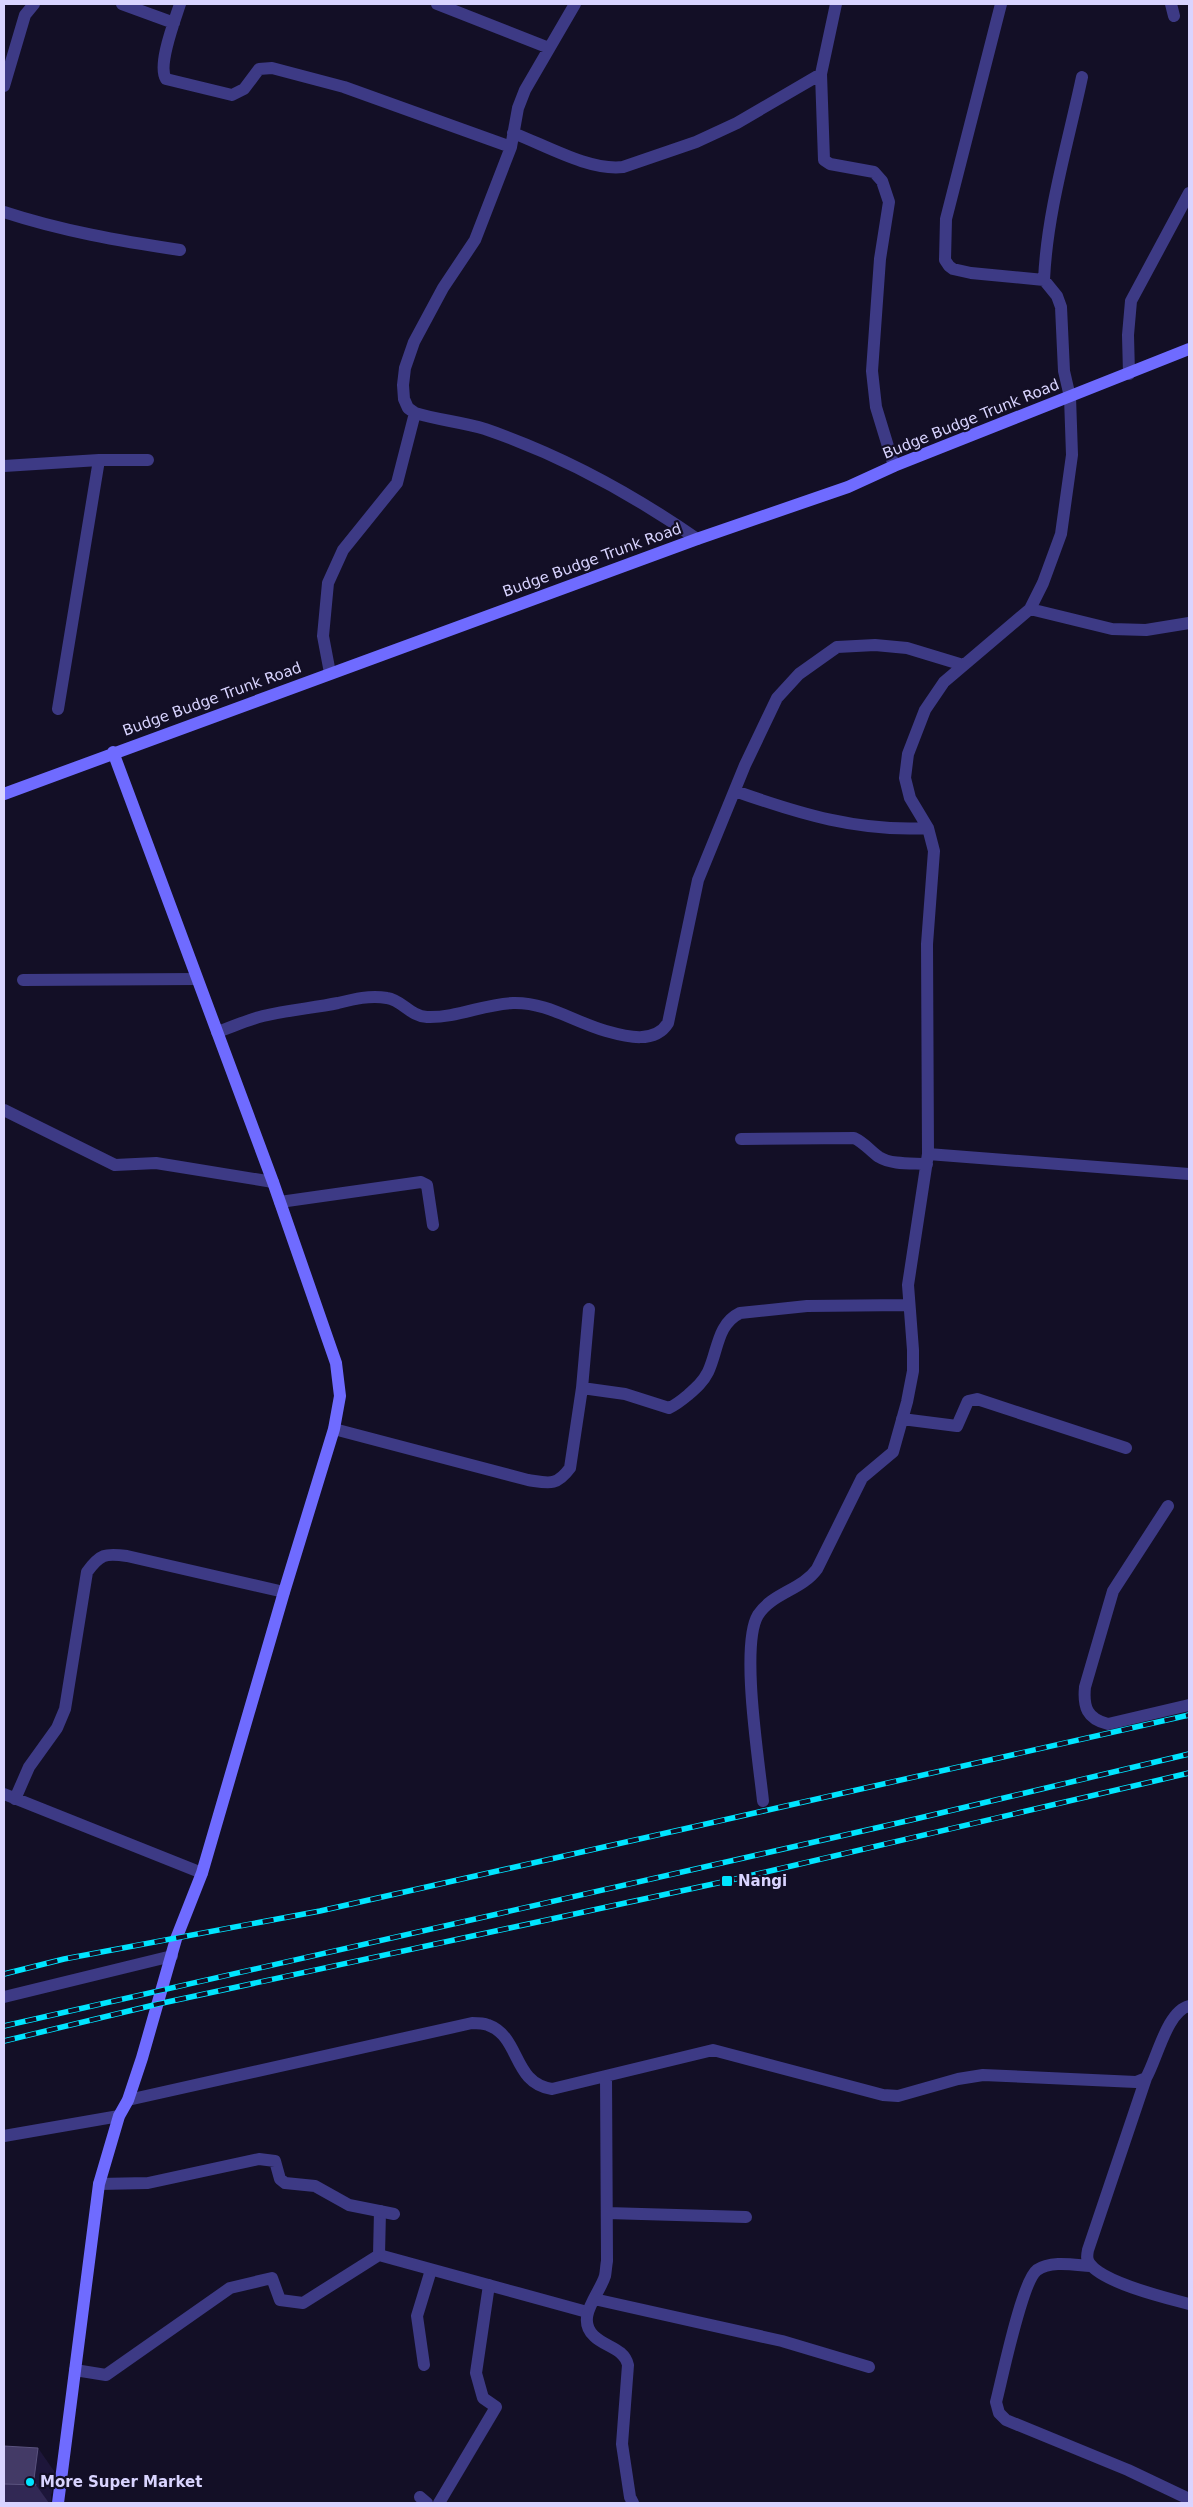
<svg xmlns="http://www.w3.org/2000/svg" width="1193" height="2507" viewBox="0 0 1193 2507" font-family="'DejaVu Sans',sans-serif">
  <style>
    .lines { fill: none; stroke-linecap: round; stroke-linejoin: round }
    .lane { stroke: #3d3a85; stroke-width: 12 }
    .street { stroke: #3d3a85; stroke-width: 12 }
    .secondary { stroke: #6f6bff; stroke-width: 12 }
    .rail-casing { stroke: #00e5ff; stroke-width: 5.5 }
    .rail { stroke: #130f26; stroke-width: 4; stroke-dasharray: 11; stroke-linecap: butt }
    .wall { fill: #312854 }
    .shaded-wall { fill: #1d163a }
    .building { fill: #433a66; stroke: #5a527e }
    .poi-dot { fill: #00e5ff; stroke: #130f26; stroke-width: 2 }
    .labels { text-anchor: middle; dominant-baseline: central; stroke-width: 4.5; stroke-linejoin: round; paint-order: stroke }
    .street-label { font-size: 15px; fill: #d9d4ff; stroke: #130f26 }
    .poi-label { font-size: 15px; font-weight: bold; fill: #d9d4ff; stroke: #130f26; text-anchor: start }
  </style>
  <rect width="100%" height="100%" fill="#130f26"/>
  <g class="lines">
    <path class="lane" d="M280,1202L421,1182L427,1185L433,1225
      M380,2211L379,2255L587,2312
      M424,2365L417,2316L431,2270
      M75,2370L106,2375L230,2288L272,2278L280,2300L303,2303L379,2255
      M439,2503L496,2407L483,2398L476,2373L489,2285"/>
    <path class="street" d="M122,4L174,23
      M180,4C175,20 157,65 166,79L232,95L244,89L259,69L272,68L344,87L511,147
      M437,4L549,48
      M575,4L525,90L518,108L511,147L475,240L443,288L414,342L405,368L403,385L404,399L408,408L415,413C438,420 462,422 485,429C561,455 631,493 697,539
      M836,4L821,74L824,160L830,164L874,172L882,181L889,202L880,259L872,371L876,407L894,466
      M1001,4L946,219L945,260L949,266L953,269L971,273L1044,280
      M1171,4L1174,16
      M4,86L25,15L34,4
      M513,133C545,145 589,171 623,167L696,142L737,123L821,74
      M4,212C62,231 120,241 180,250
      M1129,374L1128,335L1131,301L1189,193
      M4,466L99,460H148
      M1030,609L1112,629L1146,630L1189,623
      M330,673L323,636L328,583L343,550L397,483L415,413
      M58,709L99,460
      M735,791C800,814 859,832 928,828
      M23,980L197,979
      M217,1032C232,1027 247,1020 263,1016C288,1010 313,1008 338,1003C354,999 370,995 387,998C402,1000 410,1016 427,1017C457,1018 484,1004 513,1003C547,1002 574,1022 606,1031C627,1037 655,1044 668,1023L698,880L745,765L777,698L799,674L837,647L875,645L907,648L963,665
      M4,1110L115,1165L156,1163L273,1182
      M741,1139L854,1138C865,1143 870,1151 879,1157C892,1165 912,1163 927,1164
      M928,1154L1189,1174
      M582,1388L589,1309
      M902,1419L957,1426L968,1401L977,1399L1126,1448
      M334,1429L528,1480C548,1483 556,1487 570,1468L582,1388L625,1394L669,1408C676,1405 682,1400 688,1395C696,1388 703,1382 708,1372C718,1351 717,1324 740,1313L807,1306L908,1305
      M1168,1506L1113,1591L1085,1687C1083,1707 1087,1719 1108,1724L1189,1705
      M4,1794L202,1873
      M15,1799L29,1767L57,1728L65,1709L87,1572C100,1554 105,1553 127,1556L284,1592
      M763,1801C759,1762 740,1645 758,1615C772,1593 802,1590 817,1569L862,1478L893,1452L907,1402L913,1371V1350L908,1285L928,1154L927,944L934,851L928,828L910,798L905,778L908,754L925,710L944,682L1030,609L1043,583L1061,534L1072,455L1070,397L1064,371L1061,307L1057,296L1044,280C1047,212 1068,143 1082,77
      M4,1997L172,1956
      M606,2076L607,2261C606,2266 606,2271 605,2276C599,2295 575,2318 594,2336C605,2347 624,2348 628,2365L622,2444L630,2497L633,2503
      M1146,2078L1088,2250C1087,2255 1086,2260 1090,2264C1104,2283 1166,2298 1189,2304
      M128,2100L472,2023C477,2023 483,2023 488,2025C521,2037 512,2083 552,2089L713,2050L883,2095L898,2096L958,2079L983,2075L1136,2082L1146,2078C1157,2059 1167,2011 1189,2006
      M4,2136L119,2116
      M99,2184L148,2183L259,2159L275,2161L280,2179L285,2183L315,2186L349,2205L394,2214
      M607,2213L746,2217
      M1090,2266C1075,2265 1051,2260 1037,2270C1022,2281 1002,2379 996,2402L999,2413L1006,2420L1128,2470L1189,2499
      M594,2299L782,2341L869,2367
      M420,2497L427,2503"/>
    <path class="secondary" d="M4,794L697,539L848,487L894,466L1189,349
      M58,2503L99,2184L119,2116L128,2100L142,2058L176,1939L202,1873L284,1592L334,1429L340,1396L336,1363L273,1182L113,752"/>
    <defs>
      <path id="rail" d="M4,1974L64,1959L320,1911L1189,1715
        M4,2026L911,1820L1189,1754
        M4,2041L158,2004L727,1881L1189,1773"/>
    </defs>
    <use href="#rail" class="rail-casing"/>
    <use href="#rail" class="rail"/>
  </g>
  <path class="wall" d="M4,2446L54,2471L50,2503H4Z"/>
  <path class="shaded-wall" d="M38,2448L54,2471L50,2503H49L36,2485L34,2479Z"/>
  <path class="building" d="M4,2446L38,2448L34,2479L36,2485L4,2484Z"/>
  <g class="poi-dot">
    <rect x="721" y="1875" width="12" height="12" rx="2.5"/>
    <circle cx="30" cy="2482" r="5"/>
  </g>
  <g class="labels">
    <g class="street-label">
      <text transform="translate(971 419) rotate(-22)">Budge Budge Trunk Road</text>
      <text transform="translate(592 560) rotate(-20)">Budge Budge Trunk Road</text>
      <text transform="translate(212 699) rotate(-20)">Budge Budge Trunk Road</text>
    </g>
    <g class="poi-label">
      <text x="738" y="1881">Nangi</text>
      <text x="40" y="2482">More Super Market</text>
    </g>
  </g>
  <rect width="1193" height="2507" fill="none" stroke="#d9d4ff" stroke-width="10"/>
</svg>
